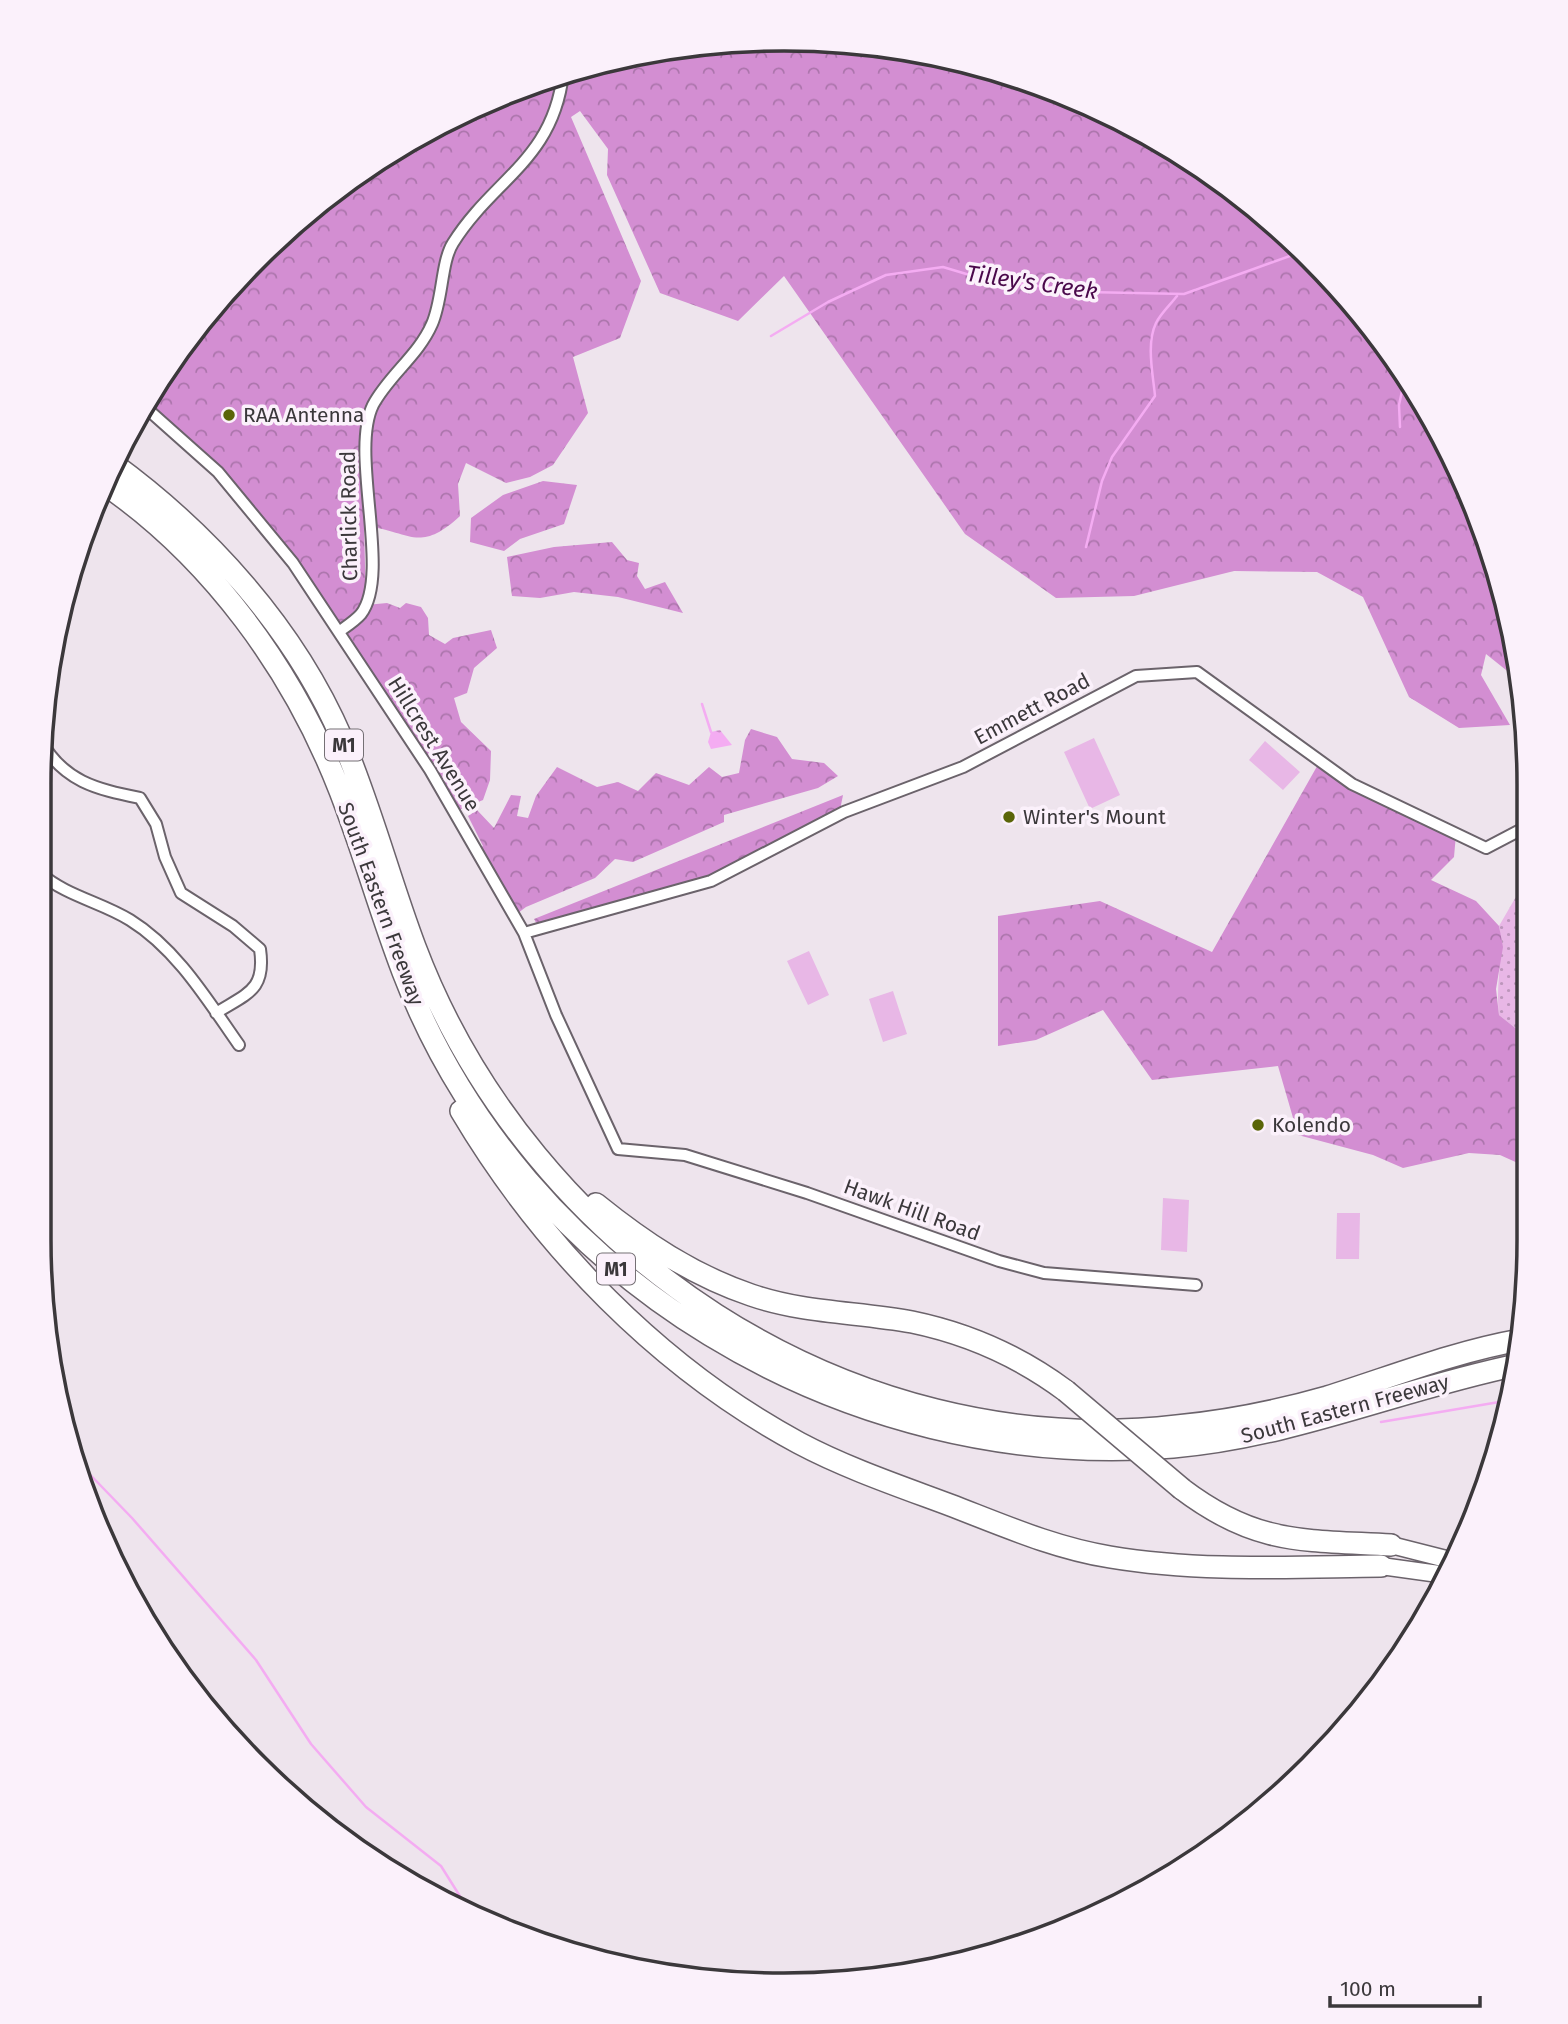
<svg xmlns="http://www.w3.org/2000/svg" width="1568" height="2024" viewBox="0 0 1568 2024" font-family="'Fira Sans',sans-serif">
  <style>
    .grass { fill: url(#grass-dots) }
    .forest { fill: url(#forest-crowns) }
    .pitch { fill: #e8b7e6 }
    .water { fill: url(#water-ripples) }
    .lines { fill: none; stroke-linecap: round; stroke-linejoin: round }
    .stream { stroke: #f4acf2; stroke-width: 2.5 }
    .street-casing { stroke: #6b636b; stroke-width: 14 }
    .secondary-casing { stroke: #6b636b; stroke-width: 19 }
    .highway-casing { stroke: #6b636b; stroke-width: 24 }
    .street { stroke: #fff; stroke-width: 10 }
    .secondary { stroke: #fff; stroke-width: 16 }
    .highway { stroke: #fff; stroke-width: 21 }
    .highway-bridge-casing { stroke: #6b636b; stroke-width: 24; stroke-linecap: butt }
    .highway-bridge { stroke: #fff; stroke-width: 21 }
    .poi-dot { fill: #5a6508; stroke: #fbf1fb; stroke-width: 2.5 }
    .labels { text-anchor: middle; dominant-baseline: central; stroke-width: 7; stroke-linejoin: round; paint-order: stroke }
    .shield { fill: #fbf1fb; stroke: #757075; stroke-width: 2 }
    .shield-label { font-size: 19px; font-weight: bold; fill: #3b383b }
    .poi-label { font-size: 21px; fill: #3b383b; stroke: #fbf1fb; text-anchor: start }
    .street-label { font-size: 21px; fill: #3b383b; stroke: #fbf1fb }
    .water-label { font-size: 23px; font-style: italic; fill: #4a094b; stroke: #fbf1fb }
    .rim { fill: none; stroke: #3b383b; stroke-width: 3.5 }
  </style>
  <defs>
    <pattern id="grass-dots" width="8" height="8" patternUnits="userSpaceOnUse" patternTransform="scale(1.75)"><rect width="8" height="8" fill="#e8b7e6"/><path d="M2 2h.1M6 6h.1" fill="none" stroke="#bd96bc" stroke-width="1.8" stroke-linecap="round"/></pattern>
    <pattern id="forest-crowns" width="20" height="18" patternUnits="userSpaceOnUse" patternTransform="scale(1.75)"><rect width="20" height="18" fill="#d38ed2"/><path d="M2 6a3 3 0 1 1 6 0M12 15a3 3 0 1 1 6 0" fill="none" stroke="#ac75ac"/></pattern>
    <pattern id="water-ripples" width="26" height="14" patternUnits="userSpaceOnUse" patternTransform="scale(1.75)"><rect width="26" height="14" fill="#f4acf2"/><path d="M2 4q2-2 4 0t4 0M15 11q2-2 4 0t4 0" fill="none" stroke="#c78dc5"/></pattern>
  </defs>
  <rect width="100%" height="100%" fill="#eee4ed"/>
  <path class="grass" d="M1528,876L1529,1039L1499,1015C1495,984 1504,956 1499,926Z"/>
  <path class="forest" d="M832,40L977,64L1113,115L1238,192L1344,292L1429,411L1490,545L1516,678L1486,654L1481,675L1510,725L1459,728L1409,697L1363,597L1317,572L1234,571L1134,596L1056,598L965,534L784,276L738,321L660,293L607,175L608,149L580,111L571,117L641,281L620,338L573,357L588,413L553,465L530,477L506,483L466,463L458,484L460,516C418,555 409,530 364,526L366,605L387,603L400,608L406,603L421,607L428,618L429,635L445,644L453,638L491,630L497,648L474,668L467,693L454,698L461,722L491,751L490,780L483,800L454,812L341,631L218,472L144,408L193,330L293,223L411,139L544,78L686,45Z
    M543,481L577,485L564,524L520,539L504,551L470,542L471,518L503,495Z
    M612,542L627,560L639,563L637,576L645,589L665,582L683,613L618,597L574,592L540,598L512,596L507,557L554,547Z
    M751,729L777,737L792,759L824,763L838,776L818,788L724,815V822L633,862L615,859L595,878L526,907L514,916L476,850L483,846L468,816L477,810L494,828L511,795L521,796L517,816L528,818L536,796L557,767L597,787L618,782L638,791L656,773L689,785L709,767L722,777L739,773L745,740Z
    M1320,761L1456,834L1454,857L1431,880L1476,901L1499,926L1503,947L1496,989L1499,1015L1529,1039V1168L1500,1155L1469,1153L1403,1168L1373,1155L1298,1135L1278,1066L1152,1080L1103,1010L1036,1040L998,1046V916L1100,901L1212,952Z
    M843,795L839,815L711,881L539,928L534,919Z"/>
  <path class="pitch" d="M1094,738L1120,795L1090,809L1064,752Z
    M1265,741L1300,772L1283,790L1249,760Z
    M809,951L829,995L808,1005L787,961Z
    M893,991L907,1034L883,1042L869,999Z
    M1163,1198L1189,1200L1187,1252L1161,1250Z
    M1337,1213H1360L1359,1259H1336Z"/>
  <path class="water" d="M720,730L732,745L711,749L708,742L711,732Z"/>
  <g class="lines">
    <path class="stream" d="M771,336L828,302L886,275L943,267L983,279L1086,292L1184,294L1301,252
      M1400,427L1399,405L1405,377
      M1086,547L1102,481L1112,457L1155,396C1153,374 1146,344 1156,323C1161,313 1171,304 1177,296
      M702,704L711,732
      M1381,1422L1511,1400
      M74,1458L132,1518L256,1660L311,1744L366,1807L441,1866L468,1909"/>
    <defs>
      <path id="street" d="M145,407L218,472L293,563L430,770L524,933L556,1015L618,1149L685,1155L807,1193L999,1261L1044,1273L1196,1285
        M340,631C347,626 356,620 361,614C392,573 349,454 373,405C389,375 418,356 432,324C443,299 441,262 453,243C493,179 553,160 563,74
        M40,739C63,782 97,789 140,798L156,824L165,857L181,893L233,926L260,949C266,990 248,993 216,1013
        M40,873C66,896 101,902 130,920C177,949 208,1001 239,1045
        M524,933L711,881L844,812L963,767L1136,676L1197,672L1352,784L1486,848L1526,827L1528,821"/>
      <path id="secondary" d="M1391,1545L1454,1561
        M1381,1566L1446,1575"/>
      <path id="highway" d="M112,463C208,533 295,629 342,739C371,807 389,878 415,947C530,1251 849,1464 1177,1426C1228,1421 1278,1411 1327,1397C1391,1377 1453,1352 1520,1340
        M103,483C211,557 293,670 340,791C363,850 380,912 403,972C521,1280 847,1474 1173,1447C1292,1437 1401,1389 1517,1365
        M461,1111C541,1246 660,1368 799,1443C846,1468 899,1486 950,1505C1002,1525 1054,1548 1110,1557C1199,1572 1291,1567 1381,1566
        M596,1204C643,1242 692,1275 751,1295C803,1313 858,1312 912,1322C970,1334 1019,1356 1066,1391
        M1182,1489C1256,1545 1303,1540 1391,1545"/>
    </defs>
    <use href="#street" class="street-casing"/>
    <use href="#secondary" class="secondary-casing"/>
    <use href="#highway" class="highway-casing"/>
    <use href="#street" class="street"/>
    <use href="#secondary" class="secondary"/>
    <use href="#highway" class="highway"/>
    <defs>
      <path id="highway-bridge" d="M1066,1391L1182,1489"/>
    </defs>
    <use href="#highway-bridge" class="highway-bridge-casing"/>
    <use href="#highway-bridge" class="highway-bridge"/>
  </g>
  <g class="poi-dot">
    <circle cx="229" cy="415" r="7"/>
    <circle cx="1009" cy="817" r="7"/>
    <circle cx="1258" cy="1125" r="7"/>
  </g>
  <g class="labels">
    <g class="shield">
      <rect x="325" y="729.5" width="38" height="31" rx="5"/>
      <rect x="597" y="1253.5" width="38" height="31" rx="5"/>
    </g>
    <g class="shield-label">
      <text x="344" y="745">M1</text>
      <text x="616" y="1269">M1</text>
    </g>
    <g class="poi-label">
      <text x="243" y="415">RAA Antenna</text>
      <text x="1023" y="817">Winter's Mount</text>
      <text x="1272" y="1125">Kolendo</text>
    </g>
    <g class="street-label">
      <text transform="translate(349 516) rotate(-91)">Charlick Road</text>
      <text transform="translate(1032 709) rotate(-28)">Emmett Road</text>
      <text transform="translate(434 744) rotate(58)">Hillcrest Avenue</text>
      <text transform="translate(381 904) rotate(70)">South Eastern Freeway</text>
      <text transform="translate(912 1210) rotate(20)">Hawk Hill Road</text>
      <text transform="translate(1345 1409) rotate(-15)">South Eastern Freeway</text>
    </g>
    <g class="water-label">
      <text transform="translate(1032 282) rotate(8)">Tilley's Creek</text>
    </g>
  </g>
  <path d="M0 0H1568V2024H0ZM784 51H784A733 733 0 0 1 1517 784V1240A733 733 0 0 1 784 1973H784A733 733 0 0 1 51 1240V784A733 733 0 0 1 784 51Z" fill="#fbf1fb" fill-rule="evenodd"/>
  <path class="rim" d="M784 51H784A733 733 0 0 1 1517 784V1240A733 733 0 0 1 784 1973H784A733 733 0 0 1 51 1240V784A733 733 0 0 1 784 51Z"/>
  <path d="M1330 1996v10h150v-10" fill="none" stroke="#3b383b" stroke-width="3.5"/>
  <text x="1340" y="1996" font-size="21" fill="#3b383b" stroke="#fbf1fb" stroke-width="5" paint-order="stroke">100 m</text>
</svg>
